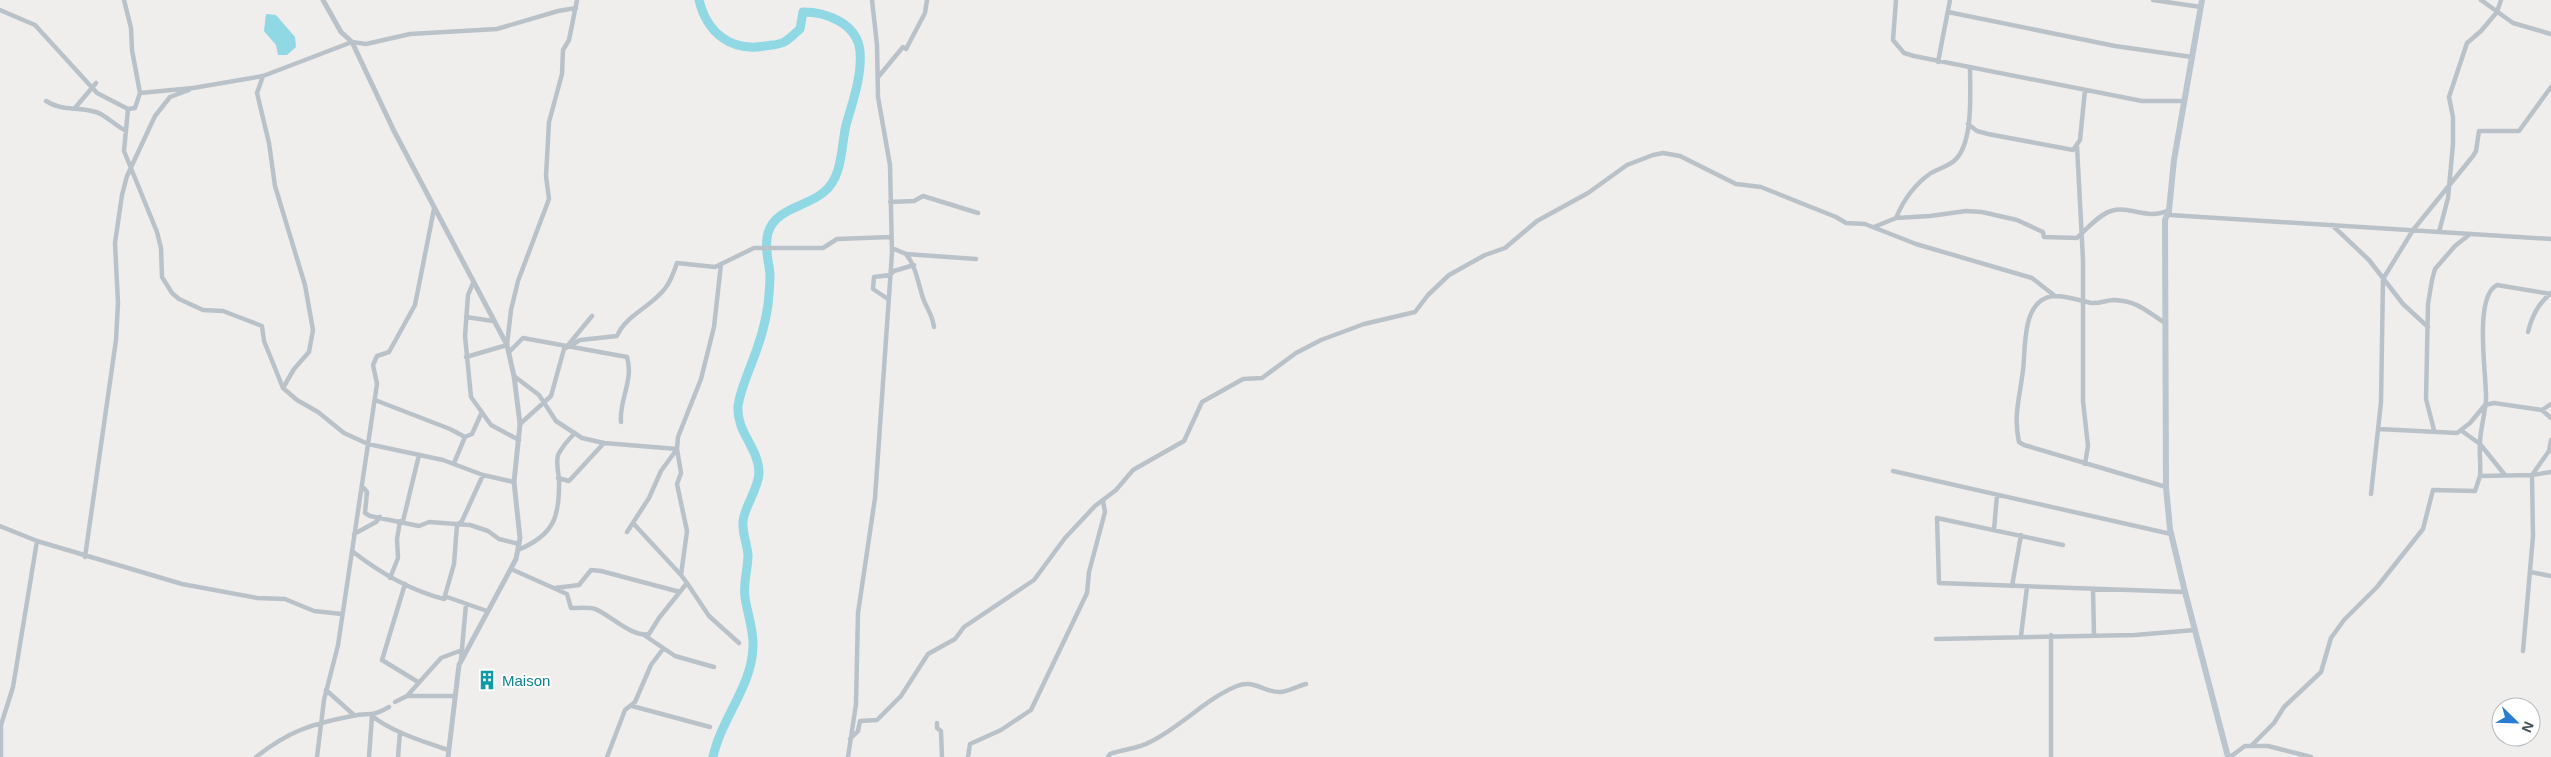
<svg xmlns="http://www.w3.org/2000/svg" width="2551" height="757" viewBox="0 0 2551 757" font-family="Arial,sans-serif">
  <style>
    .water { fill: #8fd8e4 }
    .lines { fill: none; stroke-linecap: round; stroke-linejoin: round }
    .river { stroke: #8fd8e4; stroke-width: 9 }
    .minor { stroke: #bac2c9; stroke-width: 4.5 }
    .tertiary { stroke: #bac2c9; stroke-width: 5 }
    .secondary { stroke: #bac5ce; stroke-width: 6 }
    .labels { text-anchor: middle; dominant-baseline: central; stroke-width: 4; stroke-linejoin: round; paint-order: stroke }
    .culture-label { font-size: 15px; fill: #0d838f; stroke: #fff; text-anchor: start }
  </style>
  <rect width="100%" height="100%" fill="#f0eded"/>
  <path class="water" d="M266,14L276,15L295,37L296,47L287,55H278L276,45L264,31Z"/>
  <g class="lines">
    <path class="river" d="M699,0C707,33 731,52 765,46C771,45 779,45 784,42C790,39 795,33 800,29L803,12C826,12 857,23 860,51C862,76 853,101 846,125C841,146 843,177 824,192C807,207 775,208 768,233C764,248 769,261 770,275C770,285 769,295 768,305C765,326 759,345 751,365C746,378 740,392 738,406C736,432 759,448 759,473C758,490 745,505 743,521C742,533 747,543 748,555C748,569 743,582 745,597C747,613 754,630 753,647C752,686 721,719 713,757"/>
    <path class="minor" d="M124,0L131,28L132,50L140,93L193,88L263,76L352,42L366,44L410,34L497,29L558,11L576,8
      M1896,0L1893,40L1904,53L1914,56L2142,101H2184
      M2153,0L2201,7
      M2481,0L2513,23L2551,34
      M0,10L35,25L97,93L128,109
      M1948,12L2115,46L2192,57
      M1938,62L1950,0
      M263,76L257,93L269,143L275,186L305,285L313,330L309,352L294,369L283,388
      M879,76L903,47L906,49L925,13L927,0
      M140,93L135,108L128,109L124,151L157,232L161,248L162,277L172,293L179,299L203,310L223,311L262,326L264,341L283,388L297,400L318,412L344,433L368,444L443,460L483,475L514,482
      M46,101C63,112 77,106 96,112C104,114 116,126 126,131
      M75,108L96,83
      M1968,124L1977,131L1988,134L2073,150L2080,140L2085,90
      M2077,146L2083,260V401L2088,446L2085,464
      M890,202L914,201L923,196L978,213
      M1896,218C1903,201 1915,184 1931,173C1938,169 1948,166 1954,161C1974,144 1970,92 1970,68
      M2332,225L2369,260L2403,304L2428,327
      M1874,227L1896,218L1930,216L1966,211L1982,212L2017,220L2043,232L2044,237L2077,238C2086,229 2099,215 2111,211C2131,205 2147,221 2169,210L2170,215L2551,239
      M2439,232L2448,198L2453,144V117L2449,97L2467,43L2481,31L2497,12L2501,0
      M892,248L906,254L976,259
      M906,254C916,266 918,283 923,298C927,310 932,313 934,327
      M473,283L468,295L465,336L471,397L491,425L519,440
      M888,299L873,289L874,277L890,275L894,271L914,265
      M466,317L493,321
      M2165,323C2146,311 2138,301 2114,300C2106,300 2100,304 2091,303C2079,300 2067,296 2054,296C2021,299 2026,348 2023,370C2020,397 2013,415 2019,442L2024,445L2166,487
      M2528,332C2532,316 2538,304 2551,293
      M569,344L592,316
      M509,352L523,338L627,357C634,381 619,399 621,422
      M466,357L507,345L511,310L518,281L549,199L546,176L549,122L562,74L563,50L569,40L577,0
      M514,376L539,395L556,421L582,438L604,443L677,449L661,471L649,498L627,532
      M375,400L450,429L465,437
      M2542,410L2551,404
      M520,424L551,396L564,349L580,340L617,336C625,317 646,309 660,294C669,286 673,274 677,263L715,267L754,248H823L837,239L891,237
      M2379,429L2457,433L2470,423L2485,405L2494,403L2542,410L2551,418
      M2434,430L2426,399L2428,304L2432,280L2435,269L2455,246L2470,234
      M2462,431L2480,444L2505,475
      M454,463L465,437L472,434L481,414
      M1893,471L2171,534
      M2480,476C2481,464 2479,453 2480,441C2481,427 2485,413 2486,400C2487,377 2473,297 2497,285L2551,294
      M558,478L569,481L604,443
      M362,486L367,492L365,513L370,516L419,526L429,522L470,525L488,531L499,539L519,544
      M2371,494L2381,402L2383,279L2413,230L2473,156L2476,151L2479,131H2519L2551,87
      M403,521L419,455
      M633,523L681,575
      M0,526L37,541L182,584L257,598L285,599L314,611L342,614
      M1994,530L1997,495
      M354,534L376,522L380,517
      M2063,545L1937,518L1939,583L2185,592
      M518,550C554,535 560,517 559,479C558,471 556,463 558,455C562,447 568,440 575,433
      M352,551C380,573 409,590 444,599L447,597L487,611
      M85,557L116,340L118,303L115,243L122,195L127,176L155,116L170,97L189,90
      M511,569L567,594L571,608C578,608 589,607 595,609C609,614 632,638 649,634L659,618L687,583L681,575L687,531L677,484L681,473L677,449L678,437L701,379L714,327L721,264
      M2530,572L2551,576
      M390,578L398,558L397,539L400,521
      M687,583L709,616L739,643
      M405,584L382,660L418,682
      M2012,586L2021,535
      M555,588L579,585L591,570L601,571L680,592
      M2093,589L2094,634
      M444,599L454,564L457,525L462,521L483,475
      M644,635L675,656L714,667
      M2051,635V757
      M2021,636L2027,587
      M1936,639L2135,635L2195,630
      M2523,651L2533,536L2532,475L2549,451L2551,440
      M461,660L466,604
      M326,690L354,715
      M407,696L441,658L462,650
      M395,702L407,696H455
      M632,706L710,727
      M372,716C394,733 423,741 448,750
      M937,723V728L941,731L942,757
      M850,739L858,731L860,721L877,720L901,696L928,654L955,639L964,627L1034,580L1065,538L1095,506L1116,490L1133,470L1184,441L1202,402L1243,379L1262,378L1296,353L1321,340L1364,324L1415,312L1428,295L1449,275L1485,255L1505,248L1537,221L1588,193L1627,165L1653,155L1663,153L1680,156L1736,184L1761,187L1836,217L1846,223L1865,224L1916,244L2032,278L2055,296
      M2251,746L2274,723L2284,707L2321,672L2331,638L2344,620L2377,587L2423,529L2433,490L2475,491L2480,476L2532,475L2551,472
      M1,757V725L13,687L37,541
      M256,757C289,731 311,724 352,716C370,712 370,718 389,707
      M317,757L324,700L338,645L377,384L373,365L377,356L389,352L415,305L434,209
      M369,757L372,716
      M398,757L400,732
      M607,757L625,710L635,702L651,665L663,649
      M848,757L856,704L858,613L875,498L892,253L890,165L878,97L877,45L872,0
      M968,757L970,744L1001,730L1031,710L1087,593L1089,572L1105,512L1103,501
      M1108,757L1110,754C1123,749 1138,749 1150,742C1181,727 1205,699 1237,686C1255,679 1264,693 1281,692C1289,691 1298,686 1306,684
      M2230,757L2245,746H2268L2311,757"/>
    <path class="tertiary" d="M323,0L341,32L352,42L394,131L507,345L514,376L520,424L514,482L520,538L516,559L459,665L448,757"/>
    <path class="secondary" d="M2202,0L2174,160L2169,210L2165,220L2166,487L2170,529L2185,592L2228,757"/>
  </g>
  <defs>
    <symbol id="building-bare" viewBox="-9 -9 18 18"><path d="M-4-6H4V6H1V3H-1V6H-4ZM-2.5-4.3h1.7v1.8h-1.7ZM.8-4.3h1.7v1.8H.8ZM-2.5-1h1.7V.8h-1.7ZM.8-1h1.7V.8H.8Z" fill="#0f9aa8" stroke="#fff" stroke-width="2.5" paint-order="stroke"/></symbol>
  </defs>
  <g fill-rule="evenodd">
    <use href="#building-bare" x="473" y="666" width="28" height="28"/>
  </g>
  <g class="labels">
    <g class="culture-label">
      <text x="502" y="680">Maison</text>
    </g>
  </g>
  <g transform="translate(2516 722) rotate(113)"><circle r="24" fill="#ffffff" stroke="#b5babd"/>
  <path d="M0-4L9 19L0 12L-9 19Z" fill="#277cd0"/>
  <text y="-8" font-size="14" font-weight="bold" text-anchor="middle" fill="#475259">N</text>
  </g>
</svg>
